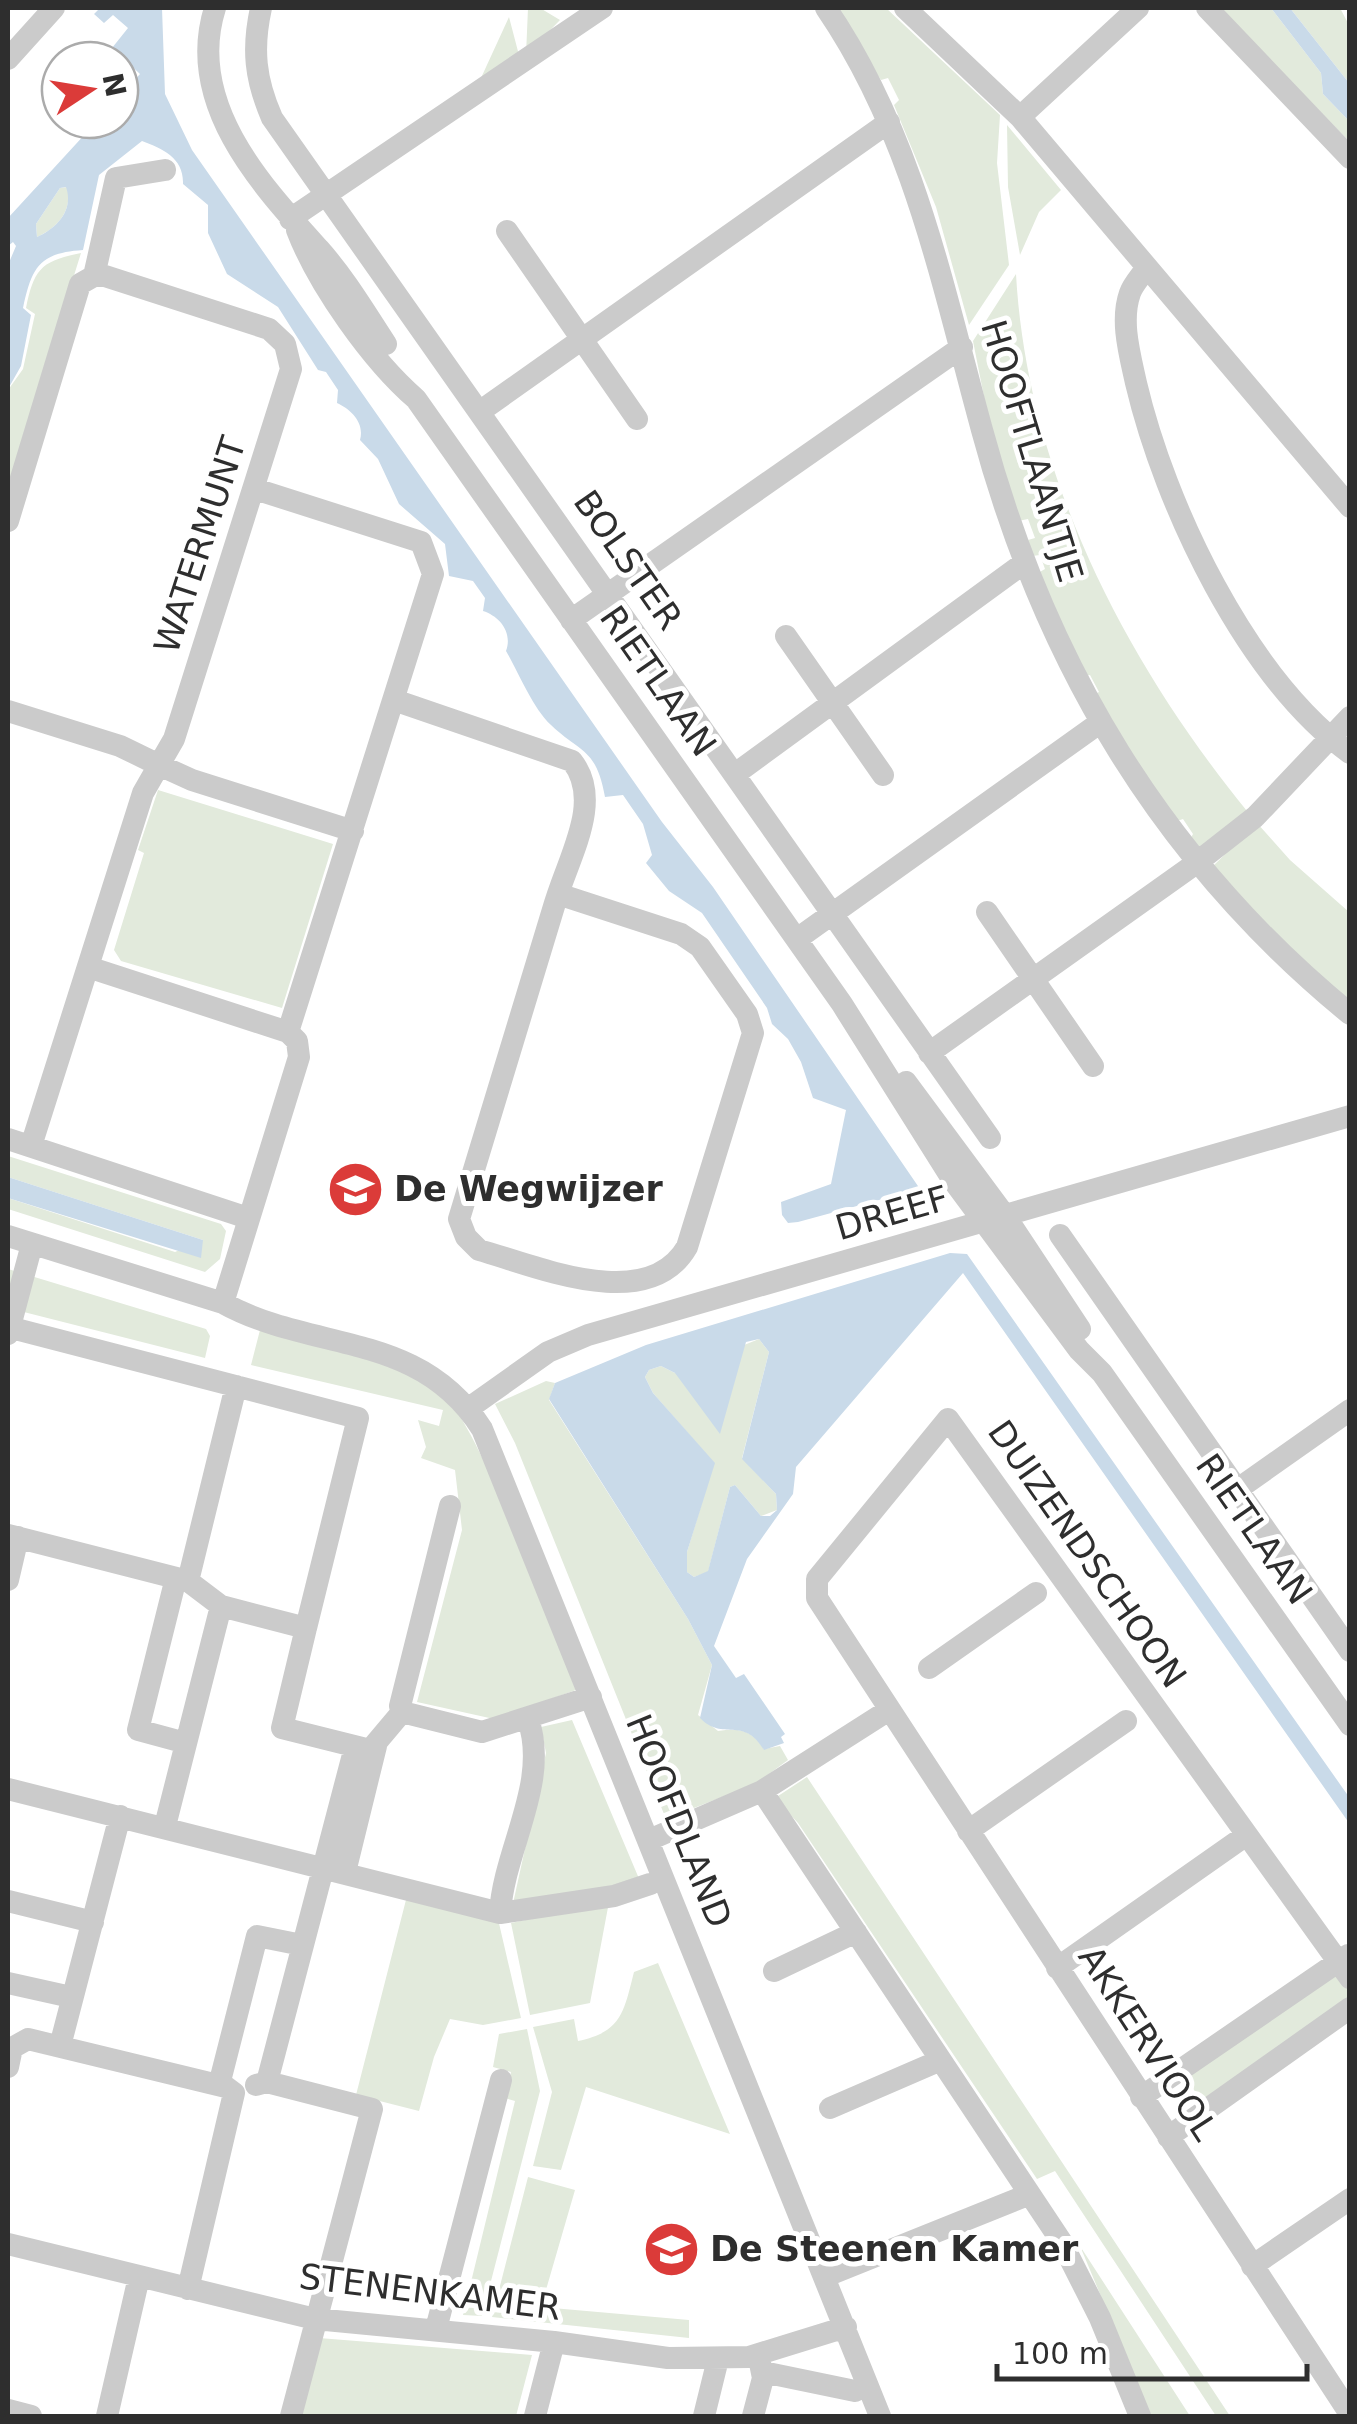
<svg xmlns="http://www.w3.org/2000/svg" width="1357" height="2424" viewBox="0 0 1357 2424" font-family="'DejaVu Sans',sans-serif">
  <style>
    .green { fill: #e2eadc }
    .water { fill: #c9dae9; fill-rule: evenodd }
    .lines { fill: none; stroke-linecap: round; stroke-linejoin: round }
    .minor { stroke: #cbcbcb; stroke-width: 22 }
    .labels { text-anchor: middle; dominant-baseline: central; stroke-width: 10; stroke-linejoin: round; paint-order: stroke }
    .street-label { font-size: 35px; fill: #2e2e2e; stroke: #fff }
    .poi-label { font-size: 35px; font-weight: bold; fill: #2e2e2e; stroke: #fff; text-anchor: start }
  </style>
  <rect width="100%" height="100%" fill="#fff"/>
  <path class="green" d="M528,8H540L560,20L526,55Z
    M833,8H886L1000,115L997,163L1009,265L969,325L936,207L894,105L899,100L888,78L881,80Z
    M1219,8H1271L1321,73L1323,94L1349,121V141Z
    M1290,8H1340L1349,25V83Z
    M509,17L520,59L475,91Z
    M1007,125L1061,190L1039,212L1020,255L1008,187Z
    M67,187C73,211 57,228 37,237L36,224L60,188Z
    M81,253L8,487V390L23,369L35,314L26,308C34,269 41,261 81,253Z
    M1016,274C1027,472 1124,660 1247,811L1199,855L1188,843L1193,834L1183,819L1174,822L1095,694L1099,692L1090,675L1084,676L1038,573L1045,569L1040,555L1032,556L1028,540L1035,538L1028,519L1018,521L989,422L973,341Z
    M158,790L333,844L282,1008L121,961L114,950L144,853L138,850Z
    M1257,823L1290,860L1349,912V999L1323,980L1210,869Z
    M8,1156L221,1224L226,1231L220,1259L205,1272L8,1209V1198L175,1252L203,1240L8,1177Z
    M8,1269L206,1329L210,1336L205,1358L8,1308Z
    M260,1330C317,1344 385,1354 435,1386C478,1414 552,1631 576,1690L494,1719L417,1702L462,1530L455,1470L421,1458L426,1447L418,1420L439,1426L443,1410L251,1365Z
    M759,1339L769,1352L742,1458L776,1494L777,1510L761,1516L735,1485L730,1487L708,1572L694,1577L687,1572V1552L714,1463L653,1393L645,1377L649,1370L661,1366L675,1373Z
    M546,1381L555,1383L549,1400L688,1619L712,1665L698,1715L718,1731C741,1728 751,1730 764,1749L780,1746L788,1760L755,1784L666,1819L515,1443L495,1404Z
    M572,1720L640,1881L512,1908L546,1753L541,1727Z
    M807,1777L1230,2416H1216L1055,2171L1037,2179L798,1823L775,1798Z
    M407,1896L498,1919L521,2018L483,2025L450,2019L434,2057L419,2111L356,2095Z
    M609,1902L590,2003L530,2015L511,1923Z
    M658,1963L730,2134L586,2087L561,2170L533,2166L552,2092L533,2027L574,2019L578,2041C622,2032 624,2011 634,1972Z
    M1337,1970L1349,1988V1999L1202,2103L1186,2077Z
    M527,2029L540,2091L482,2316L463,2315L515,2101L505,2098L511,2072L493,2067L499,2034Z
    M528,2177L575,2190L541,2307L689,2320V2338L492,2317Z
    M1080,2246L1190,2416H1151Z
    M319,2338L532,2355L516,2416H302Z"/>
  <path class="water" d="M100,8H162L165,94L192,150L662,822L713,887L920,1189L908,1196L901,1194L798,1222L788,1223L782,1215L781,1202L831,1184L846,1110L813,1098L801,1062L788,1039L772,1024L767,1008L702,913L669,891L646,863L652,855L643,824L623,795L605,797C596,747 580,753 551,725C532,707 519,673 506,651C513,632 499,616 483,611L485,598L473,581L449,576L445,544L399,504L378,459L360,440C365,422 350,409 337,403L338,390L326,372L318,370L278,307L227,274L208,233V205L183,184C184,158 163,149 142,141L99,175L83,250C40,253 32,266 23,308L31,315L21,366L8,389V265L16,246L13,242L8,246V218L98,120H120V96L140,74L112,48L128,28L113,15L104,23L94,14ZM66,187C74,210 57,228 37,237L36,224L60,188Z
    M1271,8H1290L1349,83V121L1323,94L1321,73Z
    M8,1177L203,1240L201,1258L8,1198Z
    M950,1253L967,1254L1349,1797V1823L963,1273L796,1467L793,1494L747,1559L714,1646L736,1678L744,1674L785,1734L781,1737L784,1743L764,1750C743,1715 723,1742 700,1718L712,1665L688,1619L549,1399L555,1383L646,1345ZM759,1339L769,1352L742,1459L776,1494L777,1510L770,1516H761L735,1485L730,1487L708,1571L694,1577L687,1572V1552L715,1463L653,1393L645,1377L649,1370L661,1366L675,1373L720,1434L746,1342Z"/>
  <g class="lines">
    <path class="minor" d="M215,8C185,103 260,184 319,249C345,278 365,312 386,344
      M261,8C252,49 255,79 272,118L990,1138
      M826,8C913,135 942,284 982,430C1045,664 1162,860 1350,1014
      M905,8L1020,117L1350,507
      M1207,8L1350,158
      M8,59L54,8
      M1020,117L1138,8
      M290,219L602,8
      M297,230C318,285 372,361 416,399L842,1004L952,1179L1079,1350L1102,1373L1350,1725
      M507,231L637,419
      M1147,267C1142,275 1133,284 1130,293C1120,321 1130,355 1136,383C1165,506 1246,677 1350,753
      M94,276H105L269,329L285,344L291,369L174,739L159,765L192,780L353,831
      M482,410L889,122
      M255,489L421,542L433,574L288,1032
      M8,521L80,284L94,276L116,178L165,170
      M571,620L962,347
      M786,636L883,775
      M394,700L572,761C602,799 572,851 558,894L555,903L459,1219L466,1237L479,1250C536,1266 648,1315 687,1247L753,1033L747,1014L700,947L681,934L558,894
      M8,711L120,746L159,765L143,793L31,1146
      M735,774L1024,563
      M987,912L1093,1066
      M797,939L1098,724
      M91,968L288,1032L297,1041L299,1057L223,1303
      M929,1053L1195,864L1255,817L1350,717
      M906,1082L1006,1217L1080,1329
      M8,1139L248,1218
      M1060,1235L1350,1651
      M8,1236L223,1303C314,1353 419,1330 482,1429L880,2416
      M8,1327L358,1418L306,1628
      M8,1334L32,1244
      M469,1408L548,1352L588,1335L1350,1116
      M1228,1496L1350,1410
      M450,1506L400,1706L402,1712L482,1732L591,1697
      M8,1535L188,1581L236,1386
      M176,1578L138,1730L186,1743
      M8,1580L18,1537
      M188,1581L221,1606L306,1628L282,1728L370,1750L402,1712
      M929,1668L1036,1593
      M8,1789L500,1913L614,1896L650,1884
      M762,1791L889,1710
      M165,1826L221,1606
      M968,1831L1126,1721
      M649,1840L762,1791L1061,2241L1100,2318L1140,2416
      M345,1872L376,1746
      M8,1901L93,1922
      M500,1913C504,1848 550,1783 528,1719
      M1057,1968L1245,1836
      M774,1971L856,1932
      M1350,1978L948,1419L817,1579V1598L1350,2414
      M8,1983L62,1995
      M60,2046L120,1816
      M8,2067L12,2048L28,2039L226,2087L234,2093L188,2289
      M267,2082L372,2109L291,2416
      M219,2085L257,1936L302,1945
      M256,2085L267,2082L355,1747
      M1141,2097L1348,1955
      M830,2108L941,2060
      M1168,2137L1350,2008
      M8,2244L315,2319L554,2342L668,2358L749,2357L846,2327
      M1252,2266L1350,2199
      M826,2276L1030,2194
      M436,2329L501,2080
      M763,2372L855,2391
      M8,2410L31,2416
      M107,2416L139,2277
      M535,2416L554,2342
      M704,2416L718,2359
      M753,2416L763,2378L759,2358"/>
  </g>
  <defs>
    <symbol id="school-disc" viewBox="-11 -11 22 22"><circle r="9.5" fill="#db3b39" stroke="#fff"/><path d="M0-5L7-2L0 1L-7-2ZM-4 1L0 2.5L4 1V4Q0 6-4 4Z" fill="#fff"/></symbol>
  </defs>
  <g fill-rule="evenodd">
    <use href="#school-disc" x="324" y="1158" width="63" height="63"/>
    <use href="#school-disc" x="640" y="2218" width="63" height="63"/>
  </g>
  <g class="labels">
    <g class="street-label">
      <text transform="translate(1032 451) rotate(73)">HOOFTLAANTJE</text>
      <text transform="translate(200 545) rotate(-72)">WATERMUNT</text>
      <text transform="translate(628 560) rotate(55)">BOLSTER</text>
      <text transform="translate(658 681) rotate(55)">RIETLAAN</text>
      <text transform="translate(892 1213) rotate(-16)">DREEF</text>
      <text transform="translate(1254 1529) rotate(55)">RIETLAAN</text>
      <text transform="translate(1087 1554) rotate(55)">DUIZENDSCHOON</text>
      <text transform="translate(679 1821) rotate(68)">HOOFDLAND</text>
      <text transform="translate(1148 2043) rotate(57)">AKKERVIOOL</text>
      <text transform="translate(430 2292) rotate(7)">STENENKAMER</text>
    </g>
    <g class="poi-label">
      <text x="394" y="1189">De Wegwijzer</text>
      <text x="710" y="2249">De Steenen Kamer</text>
    </g>
  </g>
  <rect width="1357" height="2424" fill="none" stroke="#2e2e2e" stroke-width="20"/>
  <g transform="translate(90 90) rotate(78)"><circle r="48" fill="#ffffff" stroke="#ababab" stroke-width="2.5"/>
  <path d="M0-8L18 38L0 25L-18 38Z" fill="#db3b39"/>
  <text y="-15" font-size="28" font-weight="bold" text-anchor="middle" fill="#2e2e2e">N</text>
  </g>
  <path d="M997 2364v15h310v-15" fill="none" stroke="#2e2e2e" stroke-width="5"/>
  <text x="1012" y="2364" font-size="30" fill="#2e2e2e" stroke="#ffffff" stroke-width="8" paint-order="stroke">100 m</text>
</svg>
